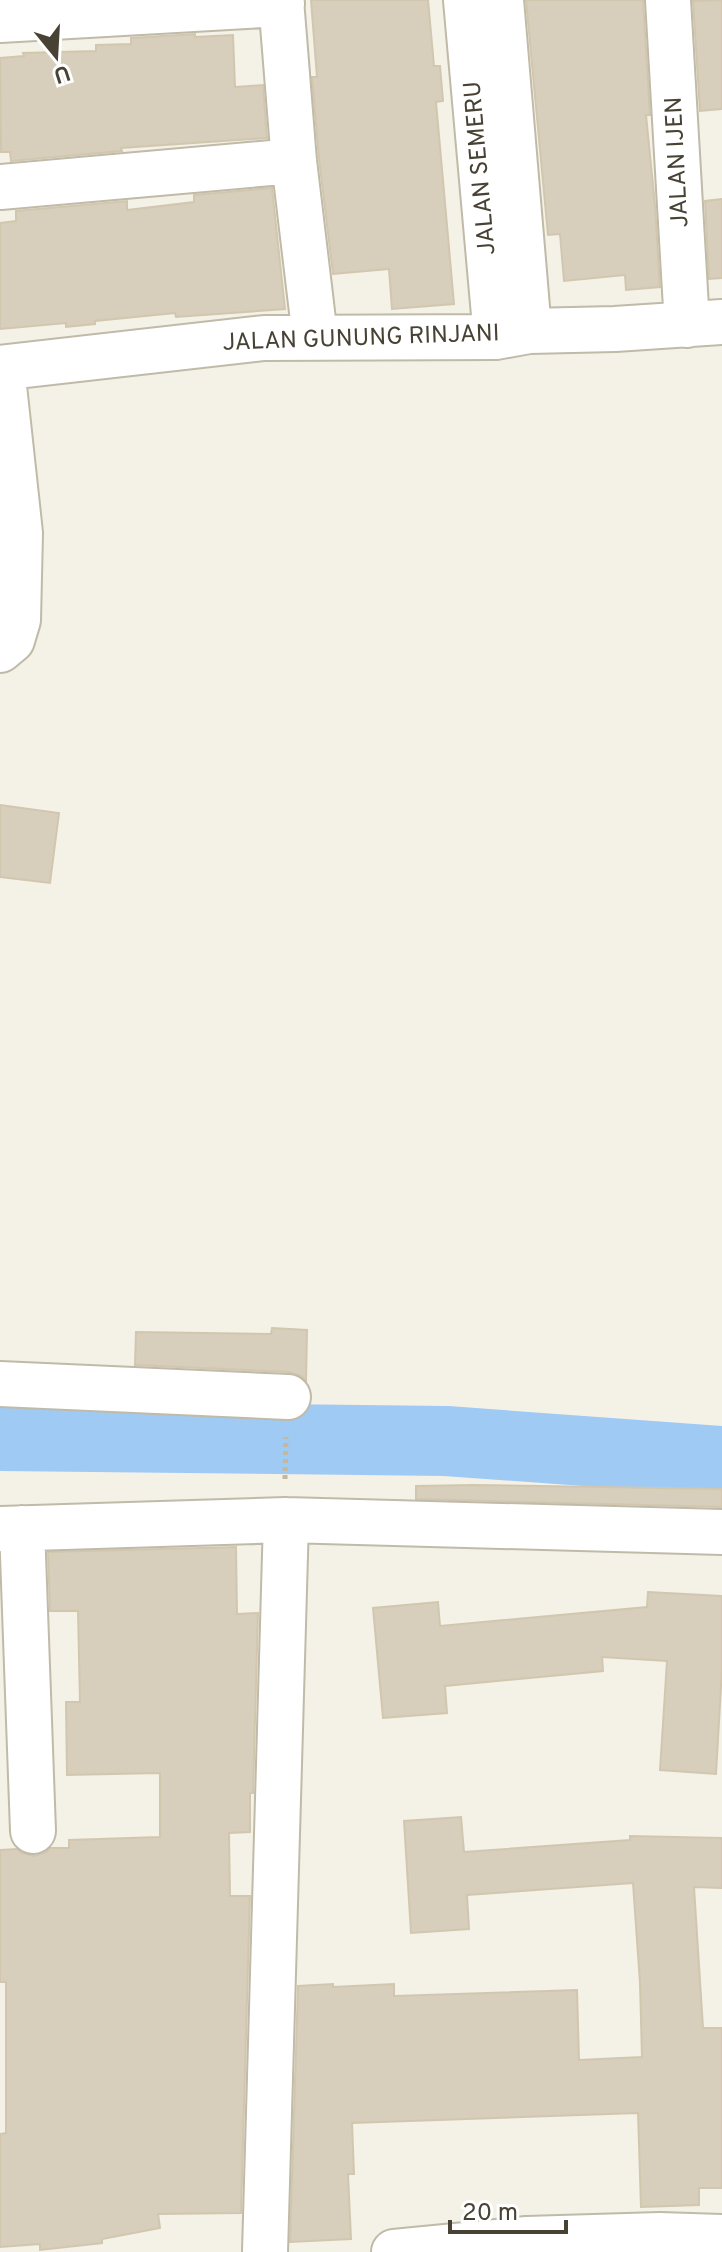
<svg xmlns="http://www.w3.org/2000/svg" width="722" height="2252" viewBox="0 0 722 2252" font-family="Overpass,sans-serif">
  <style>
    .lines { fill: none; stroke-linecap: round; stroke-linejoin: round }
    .river { stroke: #9fcaf4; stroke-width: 70 }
    .building { fill: #d7cebb; stroke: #d2c7ae; stroke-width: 2 }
    .minor-casing { stroke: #c0baa9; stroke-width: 48 }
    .tertiary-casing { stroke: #c0baa9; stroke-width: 48 }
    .path { stroke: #c3b899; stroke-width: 5; stroke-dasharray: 4 4; stroke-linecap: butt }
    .minor { stroke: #fff; stroke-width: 44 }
    .tertiary { stroke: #fff; stroke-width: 44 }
    .labels { text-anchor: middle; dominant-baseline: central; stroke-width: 6; stroke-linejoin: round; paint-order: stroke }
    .street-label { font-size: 24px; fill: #484235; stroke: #fff }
  </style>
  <rect width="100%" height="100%" fill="#f4f1e7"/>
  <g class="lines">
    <path class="river" d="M0,1436L446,1441L722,1461"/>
  </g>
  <path class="building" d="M311,0H428L434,66H440L443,101L436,102L454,304L392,309L389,269L333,274L319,159L312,77H317Z
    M526,0H643L650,115H646L655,205L660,287L626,290L625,275L564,281L560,234L548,235Z
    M722,0V109L700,111L693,1Z
    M195,34V37L233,35L235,87L263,85L267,138L121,148L122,151L11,161L10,152H1L0,58L24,56L23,53L96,51V45L131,44V38Z
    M272,188L285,309L176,317L175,313L95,321V324L66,327V323L0,329V223L16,221V211L127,201V210L194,202V195Z
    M722,199V278L709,279L705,201Z
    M0,805L59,813L50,883L0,877Z
    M272,1328L307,1330L306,1381L301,1376L289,1372L135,1365L136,1332L271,1334Z
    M472,1485L722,1489V1507L416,1499V1486Z
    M236,1547L237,1614L258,1613L253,1793H250V1832L229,1833L230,1896H250L241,2213L158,2214L160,2228L102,2239V2243L40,2250V2244L0,2247V2134L6,2133V1982H0V1850L17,1849L22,1853L35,1856L46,1852L50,1848H69V1840L160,1837V1773L67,1775L66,1702H80L78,1611H50L48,1552Z
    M648,1592L722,1596V1669L716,1774L660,1770L667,1661L602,1657L603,1671L445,1686L447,1713L383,1718L373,1608L438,1602L440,1626L647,1607Z
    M461,1817L464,1852L630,1840V1836L722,1838V1888L694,1887L703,2028H722V2188H699V2205L641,2207L638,2113L352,2123L354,2174H348L351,2239L290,2242L298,1986L333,1984V1987L394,1984V1996L577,1990L579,2060L642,2057L640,1983L633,1883L467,1895L469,1929L411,1933L404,1821Z"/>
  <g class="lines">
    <defs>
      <path id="minor" d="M281,0L294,161L315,337
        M466,0L496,337
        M501,0L529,331
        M668,0L687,325
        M0,20L282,4
        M0,187L294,161
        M0,368L264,338L496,337L529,331L615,329L722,322
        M0,650L12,640L18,620L20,533L2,368
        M0,1384L288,1397
        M22,1528L33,1831
        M0,1529L286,1520L722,1532
        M265,2252L286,1520"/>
      <path id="tertiary" d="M394,2252L527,2239L660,2235L722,2237"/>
    </defs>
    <use href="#minor" class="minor-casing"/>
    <use href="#tertiary" class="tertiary-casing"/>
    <path class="path" d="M285,1479L286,1437"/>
    <use href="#minor" class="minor"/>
    <use href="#tertiary" class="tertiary"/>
  </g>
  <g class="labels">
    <g class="street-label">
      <text transform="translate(678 162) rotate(-93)">JALAN IJEN</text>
      <text transform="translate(481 168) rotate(-95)">JALAN SEMERU</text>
      <text transform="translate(361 339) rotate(-2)">JALAN GUNUNG RINJANI</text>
    </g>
  </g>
  <g transform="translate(56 56) rotate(162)" stroke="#ffffff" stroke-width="6" paint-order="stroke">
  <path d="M0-6L14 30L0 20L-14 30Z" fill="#484235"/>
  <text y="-12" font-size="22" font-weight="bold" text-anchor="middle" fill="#484235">U</text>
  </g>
  <path d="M450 2220v12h116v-12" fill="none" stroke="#484235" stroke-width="4"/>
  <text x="462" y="2220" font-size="24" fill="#484235" stroke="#ffffff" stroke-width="6" paint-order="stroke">20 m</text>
</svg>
